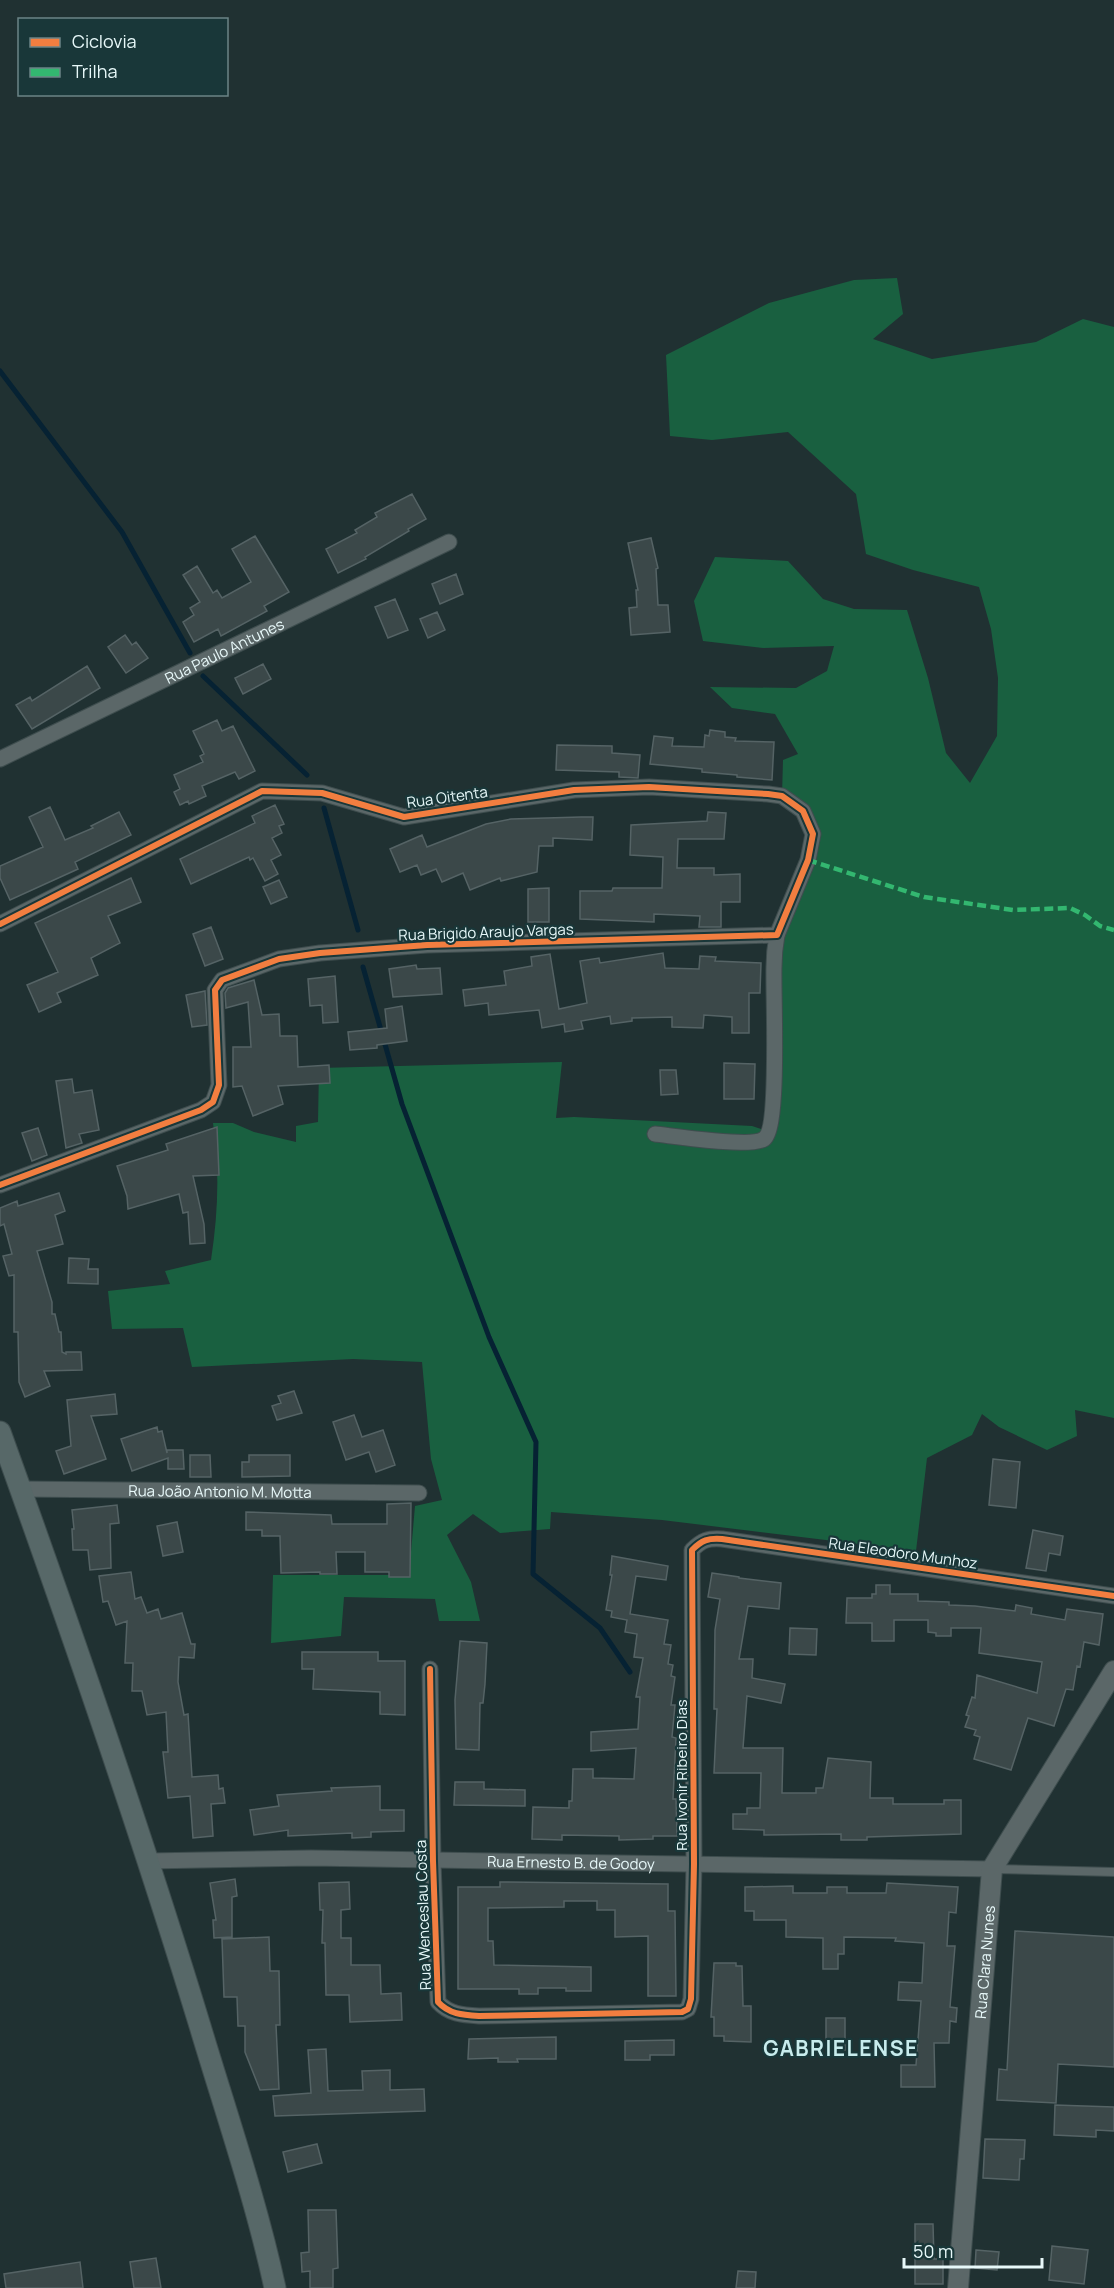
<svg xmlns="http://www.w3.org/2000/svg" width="1114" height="2288" viewBox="0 0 1114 2288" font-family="Manrope,sans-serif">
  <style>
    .green { fill: #196040 }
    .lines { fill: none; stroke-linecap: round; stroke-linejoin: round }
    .stream { stroke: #062233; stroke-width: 5 }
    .building { fill: #3b4849; stroke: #556365; stroke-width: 1.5 }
    .service-casing { stroke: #3e4d4e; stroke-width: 10 }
    .minor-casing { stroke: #3e4d4e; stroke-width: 17 }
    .tertiary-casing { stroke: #3e4d4e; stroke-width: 22 }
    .secondary-casing { stroke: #3e4d4e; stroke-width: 23 }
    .service { stroke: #5b6768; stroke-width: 8 }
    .minor { stroke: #5b6768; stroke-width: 15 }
    .tertiary { stroke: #5b6768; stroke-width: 20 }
    .secondary { stroke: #576868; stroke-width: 21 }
    .quiet { stroke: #33b770; stroke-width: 4.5; stroke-dasharray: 9 4.5; stroke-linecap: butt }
    .cycleway-casing { stroke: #193739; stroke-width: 10 }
    .cycleway { stroke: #f27e40; stroke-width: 6 }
    .labels { text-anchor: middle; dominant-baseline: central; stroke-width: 4.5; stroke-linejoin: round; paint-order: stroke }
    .street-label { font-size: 15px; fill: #e7f8f9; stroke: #193739 }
    .district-label { font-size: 21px; font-weight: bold; letter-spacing: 1.5px; fill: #c8eced; stroke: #193739 }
  </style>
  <rect width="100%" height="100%" fill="#203132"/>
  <path class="green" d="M897,278L903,314L873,339L932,359L1036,342L1083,319L1114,327V1418L1075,1410L1077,1436L1047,1450L999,1427L982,1414L972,1435L927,1458L916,1551L662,1520L551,1512L550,1529L500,1533L473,1514L447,1535L471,1582L480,1621H439L435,1599L344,1597L341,1636L271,1643L273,1575H409L415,1506L442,1500L431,1459L422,1362L353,1359L192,1367L183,1328L112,1329L108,1291L170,1284L165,1271L211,1260C218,1214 220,1170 213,1123H233L254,1132L296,1142V1126L318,1122L319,1068L562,1062L556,1118L574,1117L752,1126L773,1133L779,936L813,834L782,796L783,760L798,754L775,714L732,708L710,687L796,688L827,671L834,646L763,648L703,641L694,601L715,557L788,561L823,599L854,609L907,610L928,678L946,753L970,783L997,736L998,678L991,629L979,587L913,570L866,554L856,494L788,432L712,440L670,436L666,355L769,303L854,280Z"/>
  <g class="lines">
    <path class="stream" d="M0,371L122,532L190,653
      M203,676L307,775
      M324,808L358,930
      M363,967L402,1104L489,1337L536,1442L533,1574L600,1628L630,1672"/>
  </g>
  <path class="building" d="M412,494L426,519L408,529L409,531L365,557L366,559L338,573L326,549L357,533L355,530L377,517L375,513Z
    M255,536L289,592L264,606L267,611L221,636L218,629L194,642L183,622L194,615L190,608L200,602L183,575L197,566L213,593L217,590L222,598L251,582L232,549Z
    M651,538L658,568L656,569L658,605H668L670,632L631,635L629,608L637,607L636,590H638L628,543Z
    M456,574L463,594L440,604L432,584Z
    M395,599L408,630L388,638L375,607Z
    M437,612L445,630L428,638L420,619Z
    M125,635L132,645L136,642L148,658L126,673L108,647Z
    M263,664L271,679L243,694L235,678Z
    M87,666L100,688L32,729L16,705L30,697L32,701Z
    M217,720L222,731L233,726L255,771L239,779L235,772L202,786L206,796L189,804L188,801L180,805L174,792L180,789L174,775L203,762L200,756L204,754L193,731Z
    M710,730L725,732V737L736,738L735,741L774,742L772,780L737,777V775L702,772V769L650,764L654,736L673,738L672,746L704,747L705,735L709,736Z
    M557,745L612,746V753L640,755L638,778L619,777V772L556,770Z
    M275,805L284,824L279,826L282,833L272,838L281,855L271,860L278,874L265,881L253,858L250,860L249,857L191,884L180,859L255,823L252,816Z
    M50,807L65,840L93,828L91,826L119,812L131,835L75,862L78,869L10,900L0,878V866L43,847L29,817Z
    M708,812L726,813L724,839H678L677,868H714V875L740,874V902H721V927H699L700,916L654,914V922L580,919V891H612L613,888H662L663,857L630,855L631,825L707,821Z
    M581,817H593L592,840L553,838V846H539L537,872L501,881L500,878L470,890L463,873L442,882L436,869L421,875L417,865L400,872L390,849L422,835L427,847L486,824L511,819Z
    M131,878L141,902L108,916L120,943L91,958L98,975L57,993L61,1002L39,1012L27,985L58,972L35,923Z
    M279,880L287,897L271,904L263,887Z
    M549,888V922H528V889Z
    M211,927L223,959L205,966L193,934Z
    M663,953L665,968L699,969L700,956L716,957L715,961L761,963L760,993H749V1033H732V1017L704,1015L703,1028L672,1027V1017L632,1018V1021L611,1024L610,1016L581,1021L583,1029L565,1032L564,1024L542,1028L539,1010L489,1015L488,1003L465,1006L463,990L506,985L504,971L532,966L531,957L550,954L559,1009L587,1003L580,961L599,958L600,963Z
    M416,965L417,969L440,968L442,994L393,997L389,969Z
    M335,976L338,1022L323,1023L322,1005L310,1006L308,979Z
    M254,980L262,1015L279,1014L280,1036H297L298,1067L329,1065L330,1083L278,1086L283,1104L253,1116L242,1086L233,1087V1047H251L248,1002L226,1008L225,993L228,988Z
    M205,991L207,1025L192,1027L186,995Z
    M402,1006L407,1041L377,1045V1048L350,1050L348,1032L387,1028L385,1009Z
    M724,1063L755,1064L754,1099H724Z
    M660,1070H676L678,1094L661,1095Z
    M72,1079L74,1093L92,1090L99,1130L79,1134L82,1143L66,1148L56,1081Z
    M217,1127L219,1175L193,1176L204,1224L205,1243L190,1244L188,1212L183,1213L179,1194L128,1209L127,1196L117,1166L168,1150L166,1144Z
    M38,1128L47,1155L32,1161L22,1133Z
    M59,1193L65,1211L55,1215L63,1244L37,1251L52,1302V1314H55L59,1332H61L62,1352L66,1354V1352H81L82,1370L44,1371L50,1386L25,1397L19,1382L18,1332H14V1275L9,1276L3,1256L12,1254L4,1224L0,1226V1208L17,1201L18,1206Z
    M69,1258L89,1259L88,1269H98V1284L68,1283Z
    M294,1391L302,1413L277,1420L272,1406L281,1403L278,1396Z
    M115,1394L117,1414L91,1416L106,1459L64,1474L56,1451L71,1446L67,1400Z
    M354,1415L362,1437L383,1430L395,1465L376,1472L369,1452L346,1460L333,1422Z
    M157,1427L158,1432L162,1431L167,1453V1450H183L184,1469H168V1458L132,1471L121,1439Z
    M190,1455H210L211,1477H190Z
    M249,1455H290V1476L242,1477V1462H249Z
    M993,1459L1020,1462L1016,1508L989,1505Z
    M411,1503L410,1577H389V1572H365V1552H336L337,1574H320V1572L281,1573L280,1536H262V1530H246V1512L331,1515L332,1524H387V1504Z
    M117,1505L119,1523L110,1524L111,1568L90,1570L88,1550H73L72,1529H74L72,1510Z
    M177,1522L183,1552L163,1556L157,1526Z
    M1033,1530L1063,1536L1060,1555L1049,1553L1046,1571L1026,1568Z
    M612,1556L668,1566L666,1580L636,1576L630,1614L668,1620L664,1644L671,1645L668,1664L673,1665L671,1676L675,1677L671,1705H675L672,1737L676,1738L673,1799H676L677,1836H653V1839L619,1840V1836L562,1835V1840L532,1839L533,1807L569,1808V1801H572L573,1769H593V1778L634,1779L636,1748L591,1751V1732L638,1729L640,1697H636L643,1658L634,1657L637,1634L625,1632L627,1620L611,1617L612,1611L606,1610L612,1575H610Z
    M131,1572L135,1599L141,1597L147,1613L158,1609L161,1619L182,1613L191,1644H195L194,1658L179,1657L178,1682L184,1715L188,1714L192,1777L218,1775L219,1789L223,1788L225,1803L211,1804L213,1836L193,1838L190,1796L168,1798L163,1752H168L166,1712L147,1715L142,1691H132L133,1663H125L127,1621L116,1625L108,1601L103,1602L99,1576Z
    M712,1573L739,1577V1578L781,1583L779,1609L748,1606L739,1659H753L752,1678L785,1684L781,1703L747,1696L743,1748H783L782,1793H816V1788H823L828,1758L871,1762L870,1798H893V1804H944V1800H961V1834L867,1837V1840H841V1834L764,1835V1830L733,1829V1814H747V1808H760L761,1773H714L717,1709H714L715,1630L720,1599L708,1597Z
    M876,1585H890V1594H918V1601L949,1602V1605L975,1606L1015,1611L1016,1605L1032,1608L1031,1614L1065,1620L1067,1609L1103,1614L1099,1645L1084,1642L1080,1667L1077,1666L1073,1690L1066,1689L1054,1726L1028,1718L1011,1770L974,1759L980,1737L974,1735L976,1730L965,1727L969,1716L966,1715L972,1697L975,1698L977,1675L1037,1693L1042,1662L979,1653L981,1628H951V1636H936V1633L928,1632V1620H894V1641H872V1623H846L847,1598H872V1594H876Z
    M790,1628L817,1629L816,1655L789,1654Z
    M460,1641L487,1643L485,1684L483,1703H480L479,1750L456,1749L455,1700Z
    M302,1652H378V1661H405V1715L380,1714V1692L313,1689L314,1669H302Z
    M455,1782H484V1789L525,1790V1806L454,1805Z
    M380,1786V1810H404V1831L371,1832V1837L352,1838V1833L288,1836V1830L254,1835L250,1810L279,1806L277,1795L332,1791L331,1788Z
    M235,1879L237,1896L232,1897V1937L214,1938L213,1920H216L210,1883Z
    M349,1882L350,1909L341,1910V1938H351V1965H380L381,1994L401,1993L402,2020L350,2022L349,1995H326L325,1943H322L323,1910H320L319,1883Z
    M500,1882L668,1884V1911H675L676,1996H648V1936L615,1937V1910H597V1901H564V1907L488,1908V1941H493L494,1965L591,1967V1991H566V1988H538V1994H519V1989H458V1887H500Z
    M887,1883L958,1887L956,1913L949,1912L947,1946H955L950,2007L957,2008L956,2022L950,2021L949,2043H934L935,2087H901V2065H916L921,2001L898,2000L899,1982L922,1983L924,1943L895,1941L896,1938L844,1937V1954H838V1969H823V1938L786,1937V1920H754V1911H745V1887L793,1886V1893H827V1887H847V1893H886Z
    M1015,1931L1114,1937V2067L1058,2064L1056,2103L997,2100L999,2069L1007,2070Z
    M269,1937L270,1971H279L280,2025H276L279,2089L260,2090L245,2052V2026H238L237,1997H224L222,1939Z
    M714,1963H736V1966H742L743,2006H751V2042L724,2041V2036H714V2017H711Z
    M826,2018H845V2050H826Z
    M556,2037V2059H517L518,2062H498V2058L468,2059L469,2039Z
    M674,2040V2055H650V2060H625V2041Z
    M326,2049L328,2091L363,2090L362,2071L390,2070V2090L424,2089L425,2111L275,2116L273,2096L311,2093L308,2050Z
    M1055,2105L1114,2107V2131L1096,2130V2137L1054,2135Z
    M985,2139L1025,2140L1024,2159H1020L1019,2180L983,2178Z
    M317,2144L322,2163L288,2172L283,2152Z
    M308,2210H336L338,2268L333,2269V2288H310V2271L302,2272L301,2253L309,2252Z
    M915,2224H933L934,2259H943V2284H915Z
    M1052,2246L1088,2250L1084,2284L1049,2280Z
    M976,2250L999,2252L997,2270L975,2268Z
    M156,2258L161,2288H134L130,2262Z
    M80,2262L83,2288H6L4,2274Z
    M738,2271L756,2272L755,2288H736Z"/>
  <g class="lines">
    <defs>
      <path id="service" d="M993,1869L1114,1872"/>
      <g id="minor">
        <path id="s1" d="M0,759L449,542"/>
        <path d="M0,924L262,791L322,793L404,817L574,790L649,787L768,794L782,796L803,811L813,834L808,860L777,935L427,945L320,953L279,959L222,980L215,990L219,1085L213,1102L201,1110L0,1185"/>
        <path d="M655,1134C674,1136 751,1148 764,1139C780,1128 773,992 774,967C774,956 775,946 777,935"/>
        <path id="s2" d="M20,1489L419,1493"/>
        <path d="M430,1669L433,1861L438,2002C449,2014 462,2015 479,2016L682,2012L688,2009L691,1999L694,1864L692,1550C702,1540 708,1538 722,1539L1114,1596"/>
        <path id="s3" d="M149,1861L311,1858L992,1869"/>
      </g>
      <g id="tertiary">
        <path id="s4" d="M958,2288L992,1869L1114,1671"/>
      </g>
      <path id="secondary" d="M0,1432C71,1629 139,1826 200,2026C226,2113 256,2200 275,2288"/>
    </defs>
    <use href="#service" class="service-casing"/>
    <use href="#minor" class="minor-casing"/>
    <use href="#tertiary" class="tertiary-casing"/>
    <use href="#secondary" class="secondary-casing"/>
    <use href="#service" class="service"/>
    <use href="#minor" class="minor"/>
    <use href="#tertiary" class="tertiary"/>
    <use href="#secondary" class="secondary"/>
    <path class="quiet" d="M808,860L924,897L1013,910L1070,908L1085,915L1100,926L1114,930"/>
    <defs>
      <path id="cycleway" d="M0,924L262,791L322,793L404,817L574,790L649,787L768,794L782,796L803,811L813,834L808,860L777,935L427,945L320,953L279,959L222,980L215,990L219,1085L213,1102L201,1110L0,1185
        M430,1669L433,1861L438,2002C449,2014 462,2015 479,2016L682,2012L688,2009L691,1999L694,1864L692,1550C702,1540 708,1538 722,1539L1114,1596"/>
    </defs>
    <use href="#cycleway" class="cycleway-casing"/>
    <use href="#cycleway" class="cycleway"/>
  </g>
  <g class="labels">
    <g class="street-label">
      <text stroke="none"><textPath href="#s1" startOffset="249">Rua Paulo Antunes</textPath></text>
      <text transform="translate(447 797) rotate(-8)">Rua Oitenta</text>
      <text transform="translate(486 932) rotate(-2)">Rua Brigido Araujo Vargas</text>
      <text stroke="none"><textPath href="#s2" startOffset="200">Rua João Antonio M. Motta</textPath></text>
      <text transform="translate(903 1553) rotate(8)">Rua Eleodoro Munhoz</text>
      <text transform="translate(681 1775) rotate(-90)">Rua Ivonir Ribeiro Dias</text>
      <text stroke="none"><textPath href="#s3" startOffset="422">Rua Ernesto B. de Godoy</textPath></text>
      <text transform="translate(423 1915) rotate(-92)">Rua Wenceslau Costa</text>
      <text stroke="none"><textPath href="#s4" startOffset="327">Rua Clara Nunes</textPath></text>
    </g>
    <g class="district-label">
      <text x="841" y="2048">GABRIELENSE</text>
    </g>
  </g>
  <rect x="18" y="18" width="210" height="78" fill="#193739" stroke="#6b8486" stroke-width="1.5"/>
  <rect x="30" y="38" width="30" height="9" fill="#f27e40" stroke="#6b8486" stroke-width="1.5"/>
  <text x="72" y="48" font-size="18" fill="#e7f8f9">Ciclovia</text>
  <rect x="30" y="68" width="30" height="9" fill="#33b770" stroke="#6b8486" stroke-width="1.5"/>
  <text x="72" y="78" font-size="18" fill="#e7f8f9">Trilha</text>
  <path d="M904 2258v9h138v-9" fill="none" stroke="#e7f8f9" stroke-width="3"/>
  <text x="913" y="2258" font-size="18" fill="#e7f8f9" stroke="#193739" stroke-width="4.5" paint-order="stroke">50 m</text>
</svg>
